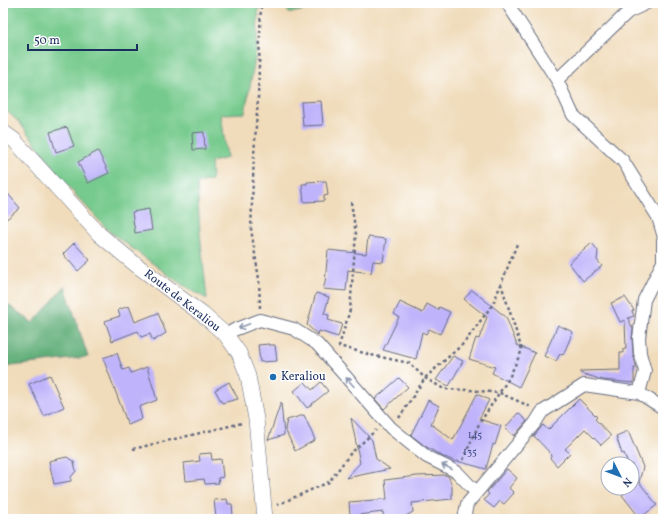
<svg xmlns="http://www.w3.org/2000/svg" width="666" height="522" viewBox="0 0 666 522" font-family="Vollkorn,serif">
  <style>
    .green { fill: #76ca8d; stroke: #487c76 }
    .forest { fill: #60ae78; stroke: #3e6e6b }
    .building { fill: #bfb3fb }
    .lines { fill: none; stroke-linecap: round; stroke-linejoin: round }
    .minor-casing { stroke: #666b7e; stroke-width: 14 }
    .tertiary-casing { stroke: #666b7e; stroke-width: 16 }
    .path { stroke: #666b7e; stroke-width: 2.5; stroke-dasharray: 3 3; stroke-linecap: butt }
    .minor { stroke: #fff; stroke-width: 12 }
    .tertiary { stroke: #fff; stroke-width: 15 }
    .oneway { stroke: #8d97ae }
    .poi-dot { fill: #1f6fb2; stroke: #fff; stroke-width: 1.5 }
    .labels { text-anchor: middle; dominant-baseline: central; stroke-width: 3; stroke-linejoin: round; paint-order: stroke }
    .number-label { font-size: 10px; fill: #445085 }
    .street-label { font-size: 12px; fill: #1b2f5e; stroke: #fff }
    .poi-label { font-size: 12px; fill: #1b2f5e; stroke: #fff; text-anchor: start }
  </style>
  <rect width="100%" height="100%" fill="#fff"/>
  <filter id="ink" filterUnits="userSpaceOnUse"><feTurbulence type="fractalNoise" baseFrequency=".025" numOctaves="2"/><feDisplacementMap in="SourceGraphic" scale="8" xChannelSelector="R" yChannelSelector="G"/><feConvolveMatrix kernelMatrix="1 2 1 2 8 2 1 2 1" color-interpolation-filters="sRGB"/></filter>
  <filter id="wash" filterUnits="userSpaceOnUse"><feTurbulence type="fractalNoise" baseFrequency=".012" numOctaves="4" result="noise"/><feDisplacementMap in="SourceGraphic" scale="16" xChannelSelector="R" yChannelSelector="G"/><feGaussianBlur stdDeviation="0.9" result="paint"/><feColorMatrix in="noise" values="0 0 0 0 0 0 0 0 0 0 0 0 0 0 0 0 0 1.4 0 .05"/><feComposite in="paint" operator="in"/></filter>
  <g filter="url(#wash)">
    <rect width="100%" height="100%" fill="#f0dbba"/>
    <path class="green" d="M3,3H259L256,53L245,113L221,114L227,158L211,162L212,180L197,183L200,233L207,299L181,284L110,232L73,192L19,122L3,108Z
      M283,3H306V9L301,11L289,13Z"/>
    <path class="forest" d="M65,286L88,357L3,367V301L33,323Z"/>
    <g id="blocks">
      <path class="building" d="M321,101L323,125L303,126L301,102Z
        M67,127L74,146L56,152L50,132Z
        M204,132L205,149L193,150L192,133Z
        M98,151L109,173L88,183L78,162Z
        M326,181L328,195L324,196V201L304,202L302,184H307V182Z
        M3,188L20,208L3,222Z
        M149,209L152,230L135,233L132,212Z
        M368,237L386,239L383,262L373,261L371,273L348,270L346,291L323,289L325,283L328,250L366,254Z
        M74,243L90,260L78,271L63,254Z
        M592,243L598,251L597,260L602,266L583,281L569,263Z
        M472,290L506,317L517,345L535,353L519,387L492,373L495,367L469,359L476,338L479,339L487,317L464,299Z
        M316,293L329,297L324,314L329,315L328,320L342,324L338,337L319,331L318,335L307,325Z
        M625,297L634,310L632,311L634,316L628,318L633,329L632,338L633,354L637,368H634V383L603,380L580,373V371L620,370V353H623V349H626L625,320L620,322L611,303Z
        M400,302L423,313L427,304L438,310L439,307L450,312L440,334L429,329L426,334L422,332L416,359L383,350L399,317L394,314Z
        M129,306L135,322L158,313L166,333L153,341L150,334L141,337L138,331L112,341L105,321L120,316L118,310Z
        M558,325L573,332L563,355L560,354L556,361L544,356Z
        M269,344V345H275L277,361L260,362L258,345Z
        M117,353L123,370L129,368L131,373L147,367L157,400L139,407L142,419L128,425L103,358Z
        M453,356L463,361L449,386L436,380Z
        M50,375L64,407L44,416L29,384Z
        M399,378L408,387L384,409L375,399Z
        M229,382L238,399L222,403L215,390Z
        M305,382L312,390L321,382L328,391L307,408L294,391Z
        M477,394L489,400L479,419L501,426L495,445L493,444L486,469L457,461L456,462L445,457V458L425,446L411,435L428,400L439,406L431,424L453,440Z
        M579,399L597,417L595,419L611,436L601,445L585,429L565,449L570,453L557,466L550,458L552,455L534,436L543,425L548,430Z
        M281,402L284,435L268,440Z
        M518,413L527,421L514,436L505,428Z
        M304,415L315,440L295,451L285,429L287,420Z
        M351,418L372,440L376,459L390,469L346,478L360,463Z
        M628,431L643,467L639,482L657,505L640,518L622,495L638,483L632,470V464H628L624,453L622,454L616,436Z
        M211,453L212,460L221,459L223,477L218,478L219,483L205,484L204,479L186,481L184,463L200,461L199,454Z
        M67,457L74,462L76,471L71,477V481L54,484L49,461Z
        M507,469L517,478L509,488L514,493L504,504L500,501L494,508L484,500L489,494L487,492Z
        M446,475L449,477L452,487V499L412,503L413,512L404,517L384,519L383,512L350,516L349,502L387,499L385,480L417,476Z
        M227,499L228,504H232L233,516L216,518L214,500Z"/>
    </g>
  </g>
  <g filter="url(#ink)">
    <use href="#blocks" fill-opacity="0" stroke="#666b7e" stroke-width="1"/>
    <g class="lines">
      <defs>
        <path id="minor" d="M507,3L557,80L573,115L623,161L658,217L663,234
          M557,80L628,12L647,3
          M226,335L234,330L260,320L294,329L317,344L391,428L427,457L457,472L476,492
          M639,393L645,371L640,353L639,338L644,300L663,262V240
          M464,519L467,504L535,423L542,412L584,385L639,393L663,408"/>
        <path id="tertiary" d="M3,132L14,140L99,234L135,264L202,314L226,335L239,353L248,376L256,419L265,519"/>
      </defs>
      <use href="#minor" class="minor-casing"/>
      <use href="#tertiary" class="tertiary-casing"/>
      <path class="path" d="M351,202L356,234L350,310L339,346L371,355L409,363L425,378L444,389L469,390L500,393L531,407
        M260,308L259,279L251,229L254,155L258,98L261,3
        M399,418L425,378L464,343L493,304L517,244
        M133,449L242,423
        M463,460L479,424L509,378L522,350L501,284
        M277,505L329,482L350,454L376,430"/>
      <use href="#minor" class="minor"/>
      <use href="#tertiary" class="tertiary"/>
    </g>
    <defs><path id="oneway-shaft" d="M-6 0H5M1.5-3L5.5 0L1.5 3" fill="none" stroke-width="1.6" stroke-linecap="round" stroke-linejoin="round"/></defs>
    <g class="oneway">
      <use href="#oneway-shaft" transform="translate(244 326) rotate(159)"/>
      <use href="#oneway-shaft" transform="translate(350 382) rotate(-132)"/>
      <use href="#oneway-shaft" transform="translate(447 467) rotate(-154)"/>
    </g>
  </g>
  <circle class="poi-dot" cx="273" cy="377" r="4"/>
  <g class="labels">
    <g class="number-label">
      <text x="475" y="435">145</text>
      <text x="470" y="452">135</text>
    </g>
    <g class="street-label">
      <text transform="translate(182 301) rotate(38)">Route de Keraliou</text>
    </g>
    <g class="poi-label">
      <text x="281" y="377">Keraliou</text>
    </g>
  </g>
  <rect width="666" height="522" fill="none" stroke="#fff" stroke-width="16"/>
  <g transform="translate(620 476) rotate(132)"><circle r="19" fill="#ffffff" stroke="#a4acbf"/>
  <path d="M0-3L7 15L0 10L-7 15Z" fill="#1f6fb2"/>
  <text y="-6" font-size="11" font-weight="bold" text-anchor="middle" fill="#1b2f5e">N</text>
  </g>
  <path d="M28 44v6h109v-6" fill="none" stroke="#1b2f5e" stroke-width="2"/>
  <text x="34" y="44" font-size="12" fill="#1b2f5e" stroke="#ffffff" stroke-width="3" paint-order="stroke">50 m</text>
</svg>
